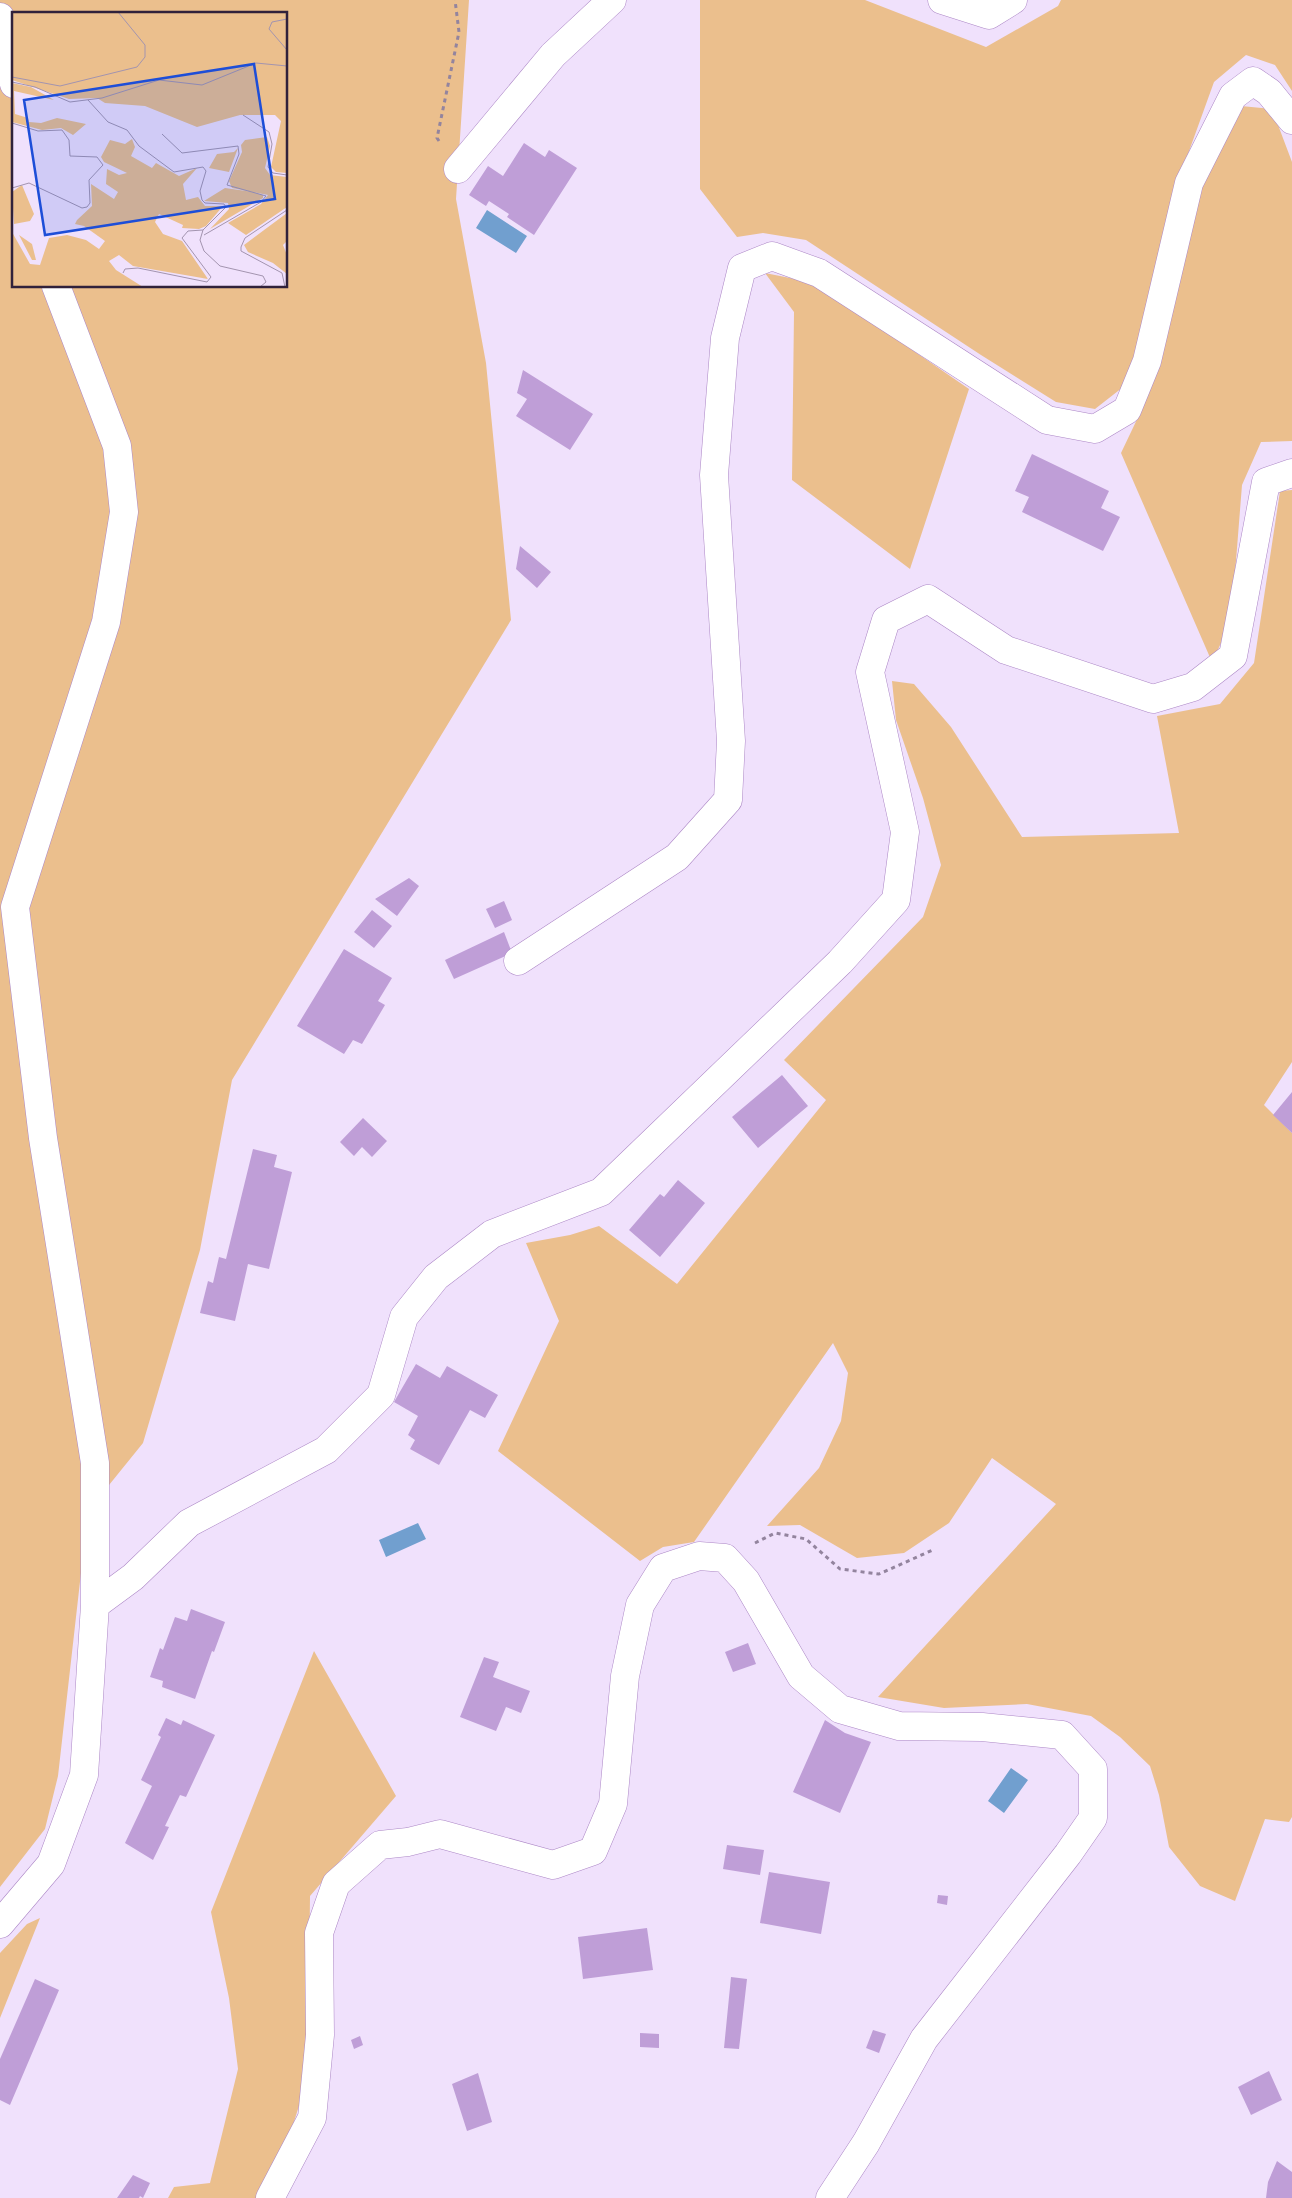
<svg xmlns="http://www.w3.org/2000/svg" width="1292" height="2198" viewBox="0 0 1292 2198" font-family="'IBM Plex Serif',serif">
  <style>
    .green { fill: #ebbf8d; fill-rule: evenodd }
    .water { fill: #719fcf }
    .building { fill: #bf9ed7 }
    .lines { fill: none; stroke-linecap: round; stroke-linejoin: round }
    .minor-casing { stroke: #ac87c6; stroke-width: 29 }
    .path { stroke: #93849e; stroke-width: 3; stroke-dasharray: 4 4; stroke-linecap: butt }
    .minor { stroke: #fff; stroke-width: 28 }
    .inset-road { fill: none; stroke: #a394af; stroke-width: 1 }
    .view { fill: #1d4ed8; fill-opacity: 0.15; stroke: #1d4ed8; stroke-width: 2.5 }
    .inset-edge { fill: none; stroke: #30213b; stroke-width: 2.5 }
  </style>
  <rect width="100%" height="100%" fill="#f0e1fc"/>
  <path class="green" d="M0,0H469L456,199L486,363L511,620L232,1080L200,1250L143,1443L88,1511L58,1776L45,1829L0,1887ZM14,14H286V286H14Z
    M700,0H865L986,47L1058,6L1061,0H1292V91L1275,65L1246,55L1214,82L1184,165L1127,384L1095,409L1056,402L981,355L806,240L763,233L737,237L700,189Z
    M1241,106L1272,109L1292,162V441L1261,442L1242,485L1234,586L1221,643L1212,662L1121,453L1141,411L1194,196Z
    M765,273L815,283L969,389L910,569L792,480L794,312Z
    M1292,490V1062L1264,1105L1292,1133V1817L1289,1822L1265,1819L1235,1901L1200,1886L1169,1847L1159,1795L1150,1766L1120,1737L1091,1716L1027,1704L944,1708L878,1697L1056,1504L992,1458L949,1523L904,1553L857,1558L800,1525L767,1526L819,1468L841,1421L848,1373L833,1343L694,1542L663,1547L640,1561L498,1451L559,1321L526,1243L570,1235L599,1226L677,1284L826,1100L784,1060L923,917L941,865L923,798L896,720L892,681L914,684L951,727L1022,837L1179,833L1157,716L1220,704L1254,663L1280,491Z
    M314,1651L396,1796L310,1896L308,2077L288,2141L257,2198H168L174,2187L210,2183L238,2069L229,1998L211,1912Z
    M40,1918L0,2018V1953L27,1924Z"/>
  <path class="water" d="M487,210L527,236L516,253L476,228Z
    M418,1523L426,1539L386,1557L379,1540Z
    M1011,1768L1028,1780L1004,1813L988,1801Z"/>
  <path class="building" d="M524,143L545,157L549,150L577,168L534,235L507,217L509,214L489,201L486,206L469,195L488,166L503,176Z
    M523,370L593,414L570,450L516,416L527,399L517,393Z
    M1032,454L1109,491L1101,508L1120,517L1103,551L1022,512L1029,497L1015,491Z
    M520,546L551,572L537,588L516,569Z
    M409,878L419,886L397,916L375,899Z
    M504,901L512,920L495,928L486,909Z
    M372,910L392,926L374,948L354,932Z
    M504,932L512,953L454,979L445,960Z
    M344,949L392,978L378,1001L385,1005L362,1044L353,1040L344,1054L297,1026Z
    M782,1075L808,1106L758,1148L732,1117Z
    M1292,1092V1133L1273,1115Z
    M363,1118L387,1141L372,1157L362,1147L354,1156L340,1142Z
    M253,1149L277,1155L274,1167L292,1172L269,1269L248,1264L235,1321L200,1313L208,1281L213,1283L219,1257L226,1259Z
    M678,1180L705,1203L660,1257L629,1230L660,1194L664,1197Z
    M416,1364L440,1378L447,1366L498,1395L485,1418L470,1410L439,1465L410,1449L415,1440L408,1435L418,1416L394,1402Z
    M191,1609L225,1622L214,1652L212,1651L195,1699L162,1687L163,1681L150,1677L160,1648L163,1650L175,1617L187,1621Z
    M748,1643L756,1664L733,1672L725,1652Z
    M484,1657L499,1662L493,1677L530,1691L521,1713L506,1707L496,1731L460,1717Z
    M166,1718L181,1725L183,1720L215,1735L186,1797L180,1795L165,1826L169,1827L153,1860L125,1843L152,1786L141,1780L161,1737L158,1735Z
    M825,1720L845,1733L871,1742L840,1813L793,1792Z
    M727,1845L764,1850L760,1875L723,1869Z
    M769,1872L830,1882L821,1934L760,1923Z
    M938,1895L948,1896L947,1905L937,1903Z
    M647,1928L653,1970L583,1979L578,1937Z
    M731,1977L747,1979L739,2049L724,2048Z
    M35,1979L59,1990L10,2105L0,2100V2059Z
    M873,2030L886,2034L879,2053L866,2048Z
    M640,2033L659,2034V2048L640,2047Z
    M360,2036L363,2045L354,2049L351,2040Z
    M1269,2071L1282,2100L1251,2115L1238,2087Z
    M478,2073L492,2122L467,2131L452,2084Z
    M1277,2161L1292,2172V2198H1266L1268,2182Z
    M133,2175L150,2183L143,2198L140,2196L139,2198H117Z"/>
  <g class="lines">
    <defs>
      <path id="minor" d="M942,0L989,15L1013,0
        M0,17L14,84
        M458,169L553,55L612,0
        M518,961L677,857L728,800L731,741L714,475L725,338L742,268L772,256L819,273L1047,420L1095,429L1127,410L1147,361L1189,183L1233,96L1253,81L1269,92L1292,120
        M95,1605L133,1577L189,1523L326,1450L381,1395L404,1317L436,1277L492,1234L601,1192L840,962L896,900L905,832L870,672L886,620L928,599L1006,650L1153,699L1193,687L1233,656L1266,482L1292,473
        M0,1924L51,1864L84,1775L95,1605V1463L43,1138L15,907L106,622L124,512L117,446L56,286
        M270,2198L312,2118L320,2035L319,1933L336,1884L380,1845L408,1842L440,1834L553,1865L593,1851L613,1804L625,1676L640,1605L663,1568L699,1556L725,1558L746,1581L801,1676L840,1709L899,1726L982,1727L1062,1735L1093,1769V1818L1068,1854L924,2039L866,2143L830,2198"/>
    </defs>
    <use href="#minor" class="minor-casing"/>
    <path class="path" d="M439,141L437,138L459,32L455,0
      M755,1543L775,1533L806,1539L840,1569L879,1574L935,1549"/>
    <use href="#minor" class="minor"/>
  </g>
  <g transform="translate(12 12)">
    <rect width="275" height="275" fill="#f0e1fc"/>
    <path d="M0,0H275V161L264,160L259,155L269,109L263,103H228L185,115L133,94L93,91L85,86L57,87L0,68ZM0,71L19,75L42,88L2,79L3,102L16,106L17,110L29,111L45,106L74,112L61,123L49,116L30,118L0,110ZM255,125L258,134L253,156L258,163L275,165V195L234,223L216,211L249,192L256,183L220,176L217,169L230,140L229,133L233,128ZM120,127L123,135L119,144L140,156L144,151L167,164L185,156L171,172L174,188L186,185L193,194H211L194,214L187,217L170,216L171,213L147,202L143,210L151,222L170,229L196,267L121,254L107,243L97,249L104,258L131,275H0V220L18,252L28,253L37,226L55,223L74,228L87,237L93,229L72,214L63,212L65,208L80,194L79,172L102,187L106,180L94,172L95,157L107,163L115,161L92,150L89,145L98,128L113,132ZM226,136L217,160L197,156L205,142L222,140ZM10,173L22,202L18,209L2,212L0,180ZM213,176L241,180L251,183V186L198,217L217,197L216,191L192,189ZM275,201V229L271,233L275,243V262L261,251L236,240L232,233ZM7,223L20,232L24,248H20Z" fill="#ebbf8d"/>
    <path class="inset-road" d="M275,7L260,10L257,17L275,38M0,65L48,74L125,55L133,45V33L106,0M0,70L23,75L58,90L90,86L147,68L190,73L244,51L275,54M76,88L96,110L115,118L127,134L162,160L191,155L194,159L188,179L190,188L193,191L212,192L214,195L191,218M231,103L257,120L260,132L256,155L261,161L275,163M0,111L26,119L50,118L57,128L58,144L85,145L91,153L77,168L78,191L75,195L70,196L17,171L0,176M150,122L170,141L226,134L227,142L215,173L254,184L249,190L192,223M111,261L113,257L126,256L195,270L199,265L170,226L176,219L191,218L188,228L192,239L208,254L251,264L254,270L248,275M273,275L270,261L229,239V235L233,226L275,198"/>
    <path class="view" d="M242,52L263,187L33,223L12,88Z"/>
    <rect width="275" height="275" class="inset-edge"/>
  </g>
</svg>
